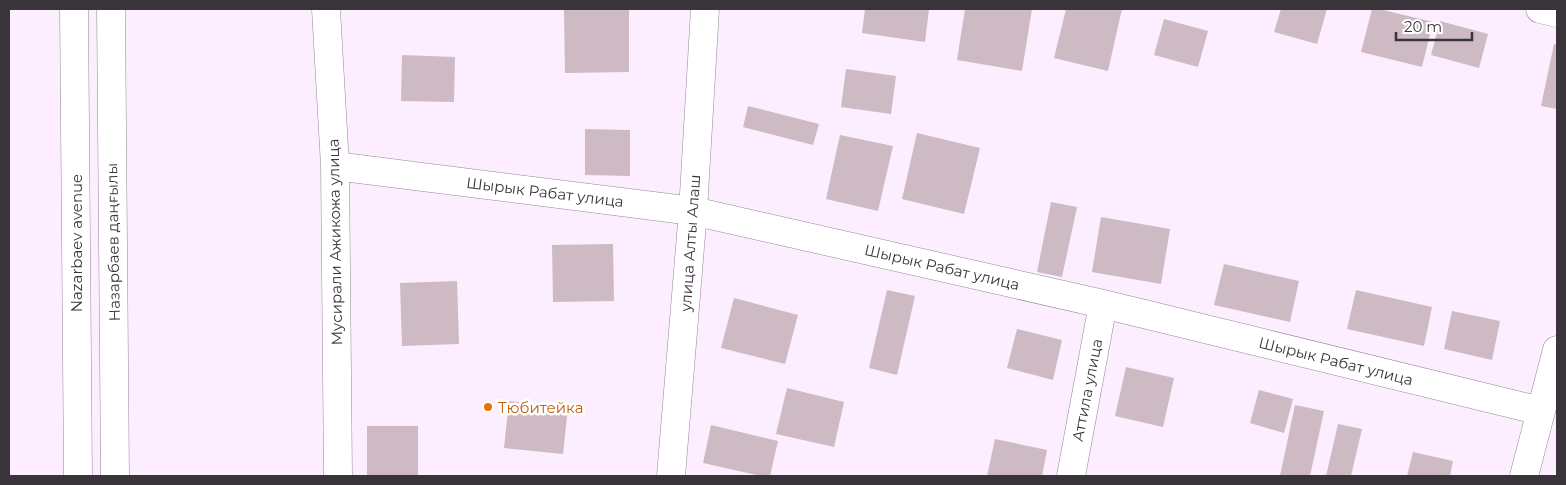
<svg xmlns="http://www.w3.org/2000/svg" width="1566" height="485" viewBox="0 0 1566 485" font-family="Montserrat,sans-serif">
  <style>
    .building { fill: #cdbac3 }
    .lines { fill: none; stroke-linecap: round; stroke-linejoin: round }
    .minor-casing { stroke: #948796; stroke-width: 29 }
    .major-casing { stroke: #948796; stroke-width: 29 }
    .minor { stroke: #fff; stroke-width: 28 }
    .major { stroke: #fff; stroke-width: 28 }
    .food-dot { fill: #e8710a; stroke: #fff; stroke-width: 2 }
    .labels { text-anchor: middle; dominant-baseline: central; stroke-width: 5; stroke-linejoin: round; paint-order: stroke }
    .street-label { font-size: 15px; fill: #39343a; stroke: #fff }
    .food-label { font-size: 15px; fill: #c56008; stroke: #fff; text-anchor: start }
  </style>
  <rect width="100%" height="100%" fill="#fceefe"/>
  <path class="building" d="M629,9V72L565,73L564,10Z
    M865,9H929L925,42L862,33Z
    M965,9H1032L1022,71L957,60Z
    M1066,9H1122L1108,71L1054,58Z
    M1281,9H1327L1317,44L1274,32Z
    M1372,9H1379L1433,22L1422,67L1361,52Z
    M1164,19L1208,31L1198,67L1154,55Z
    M1440,21L1488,34L1479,68L1431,55Z
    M1554,44L1557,45V109L1541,106Z
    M402,55L455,57L454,102L401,101Z
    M846,69L896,76L891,114L841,107Z
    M748,106L819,124L813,145L743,127Z
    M585,129L630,130V176L585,175Z
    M917,133L980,148L964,214L902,199Z
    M840,135L893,146L878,211L826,199Z
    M1051,202L1077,207L1062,277L1037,272Z
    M1101,217L1170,229L1161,284L1092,272Z
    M613,244L614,301L553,302L552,245Z
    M1224,264L1299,281L1290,322L1214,305Z
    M457,281L459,344L402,346L400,283Z
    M887,290L915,296L897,375L869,368Z
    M1356,290L1432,307L1424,346L1347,329Z
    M734,298L798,315L785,364L721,348Z
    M1452,311L1500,321L1492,360L1444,349Z
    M1017,329L1062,340L1053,380L1007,368Z
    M1126,367L1174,378L1163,427L1115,416Z
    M787,388L844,402L834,447L776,434Z
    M1259,390L1293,399L1284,433L1250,423Z
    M509,401L568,407L563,454L504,448Z
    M1295,405L1324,411L1310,476H1280Z
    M1338,424L1362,429L1351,476H1326Z
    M711,425L778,441L770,476H761L703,463Z
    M367,426H418V476H367Z
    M995,439L1047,450L1042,476H987Z
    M1413,452L1453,461L1450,476H1407Z"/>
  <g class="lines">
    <defs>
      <path id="minor" d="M326,9L335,166L338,476
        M1540,9L1557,13
        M335,166L693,211L1103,304L1541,411
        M671,476L693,211L705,9
        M1071,476L1103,304
        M1524,476L1557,350"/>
      <path id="major" d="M74,9L78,476
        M111,9L115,476"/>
    </defs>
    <use href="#minor" class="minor-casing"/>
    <use href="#major" class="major-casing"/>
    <use href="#minor" class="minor"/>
    <use href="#major" class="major"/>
  </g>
  <circle class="food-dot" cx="488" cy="407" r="5"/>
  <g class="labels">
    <g class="street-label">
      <text transform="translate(545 192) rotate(7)">Шырык Рабат улица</text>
      <text transform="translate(113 242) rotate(-91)">Назарбаев даңғылы</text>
      <text transform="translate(335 242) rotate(-91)">Мусирали Ажикожа улица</text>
      <text transform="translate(76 243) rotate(-90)">Nazarbaev avenue</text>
      <text transform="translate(690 243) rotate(-86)">улица Алты Алаш</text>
      <text transform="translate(942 267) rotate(13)">Шырык Рабат улица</text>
      <text transform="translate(1336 361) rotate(14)">Шырык Рабат улица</text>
      <text transform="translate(1087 390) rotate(-79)">Аттила улица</text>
    </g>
    <g class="food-label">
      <text x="498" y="407">Тюбитейка</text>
    </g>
  </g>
  <rect width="1566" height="485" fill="none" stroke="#39343a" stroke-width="20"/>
  <path d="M1396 32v8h76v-8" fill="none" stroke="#39343a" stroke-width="2.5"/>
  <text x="1404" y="32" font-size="15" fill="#39343a" stroke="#ffffff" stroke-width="4" paint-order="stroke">20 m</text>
</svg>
